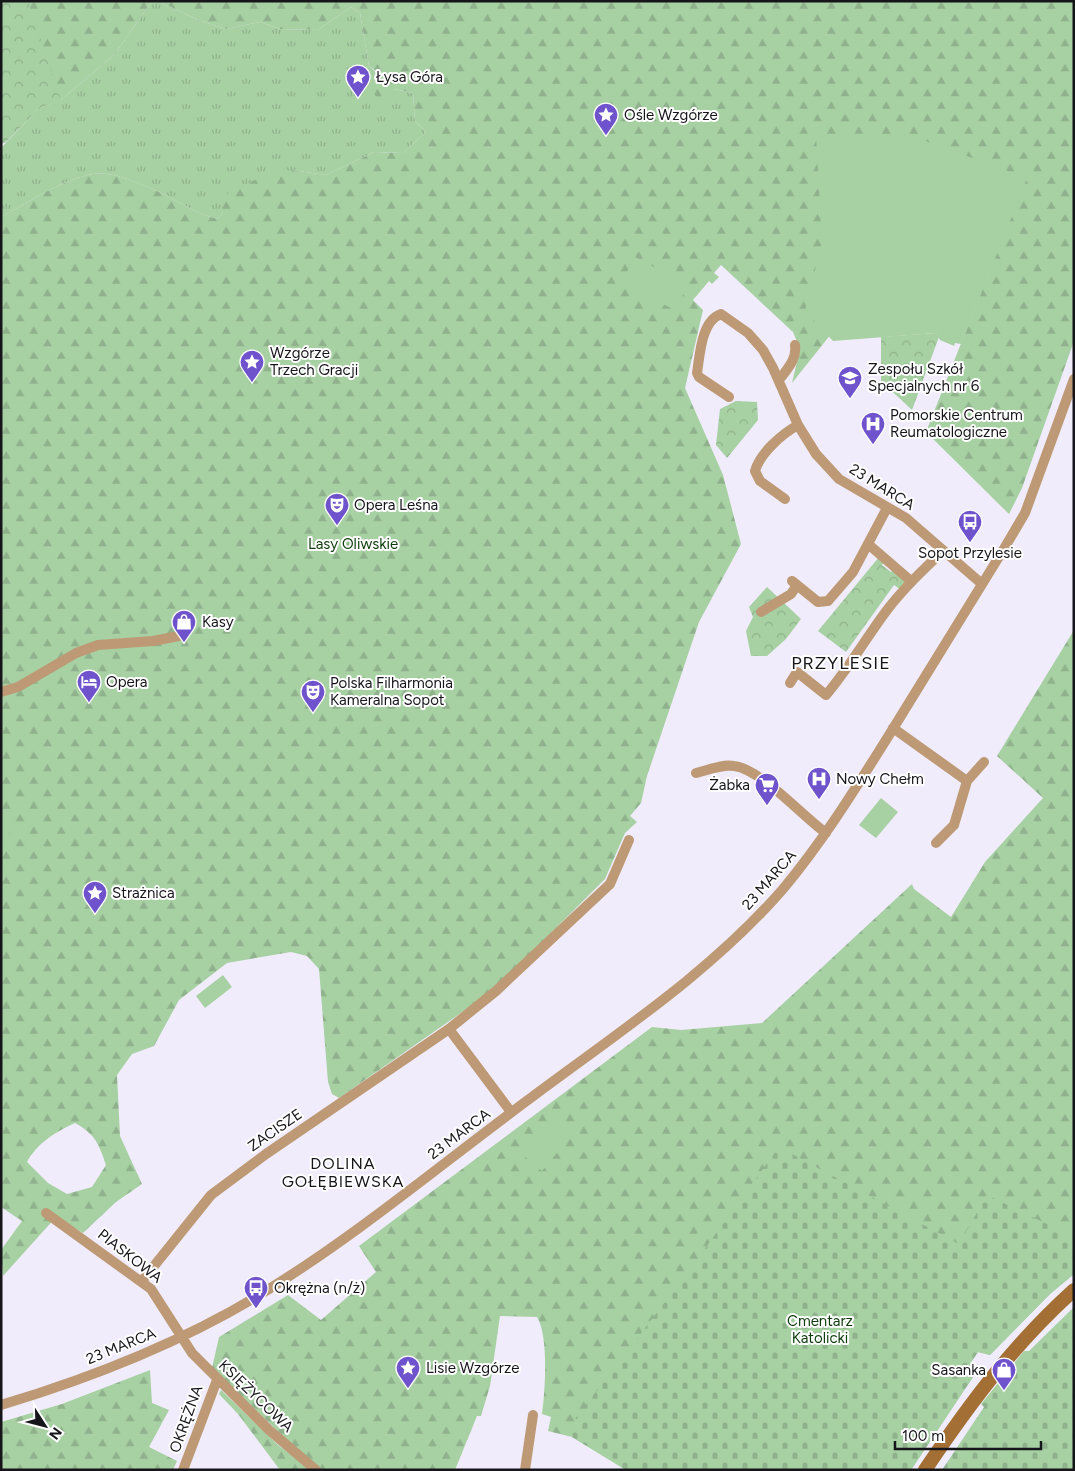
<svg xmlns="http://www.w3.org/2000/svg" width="1075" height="1471" viewBox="0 0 1075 1471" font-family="Figtree,sans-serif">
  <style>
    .grass { fill: url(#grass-tufts) }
    .forest { fill: url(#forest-firs); fill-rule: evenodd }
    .cemetery { fill: url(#cemetery-stones) }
    .park { fill: url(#park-crowns) }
    .pitch { fill: #a7d0a3 }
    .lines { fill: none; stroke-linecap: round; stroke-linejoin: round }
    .minor { stroke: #bd9a75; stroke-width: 10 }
    .secondary { stroke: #a36f34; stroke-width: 14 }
    .labels { text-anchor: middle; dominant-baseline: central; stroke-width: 4; stroke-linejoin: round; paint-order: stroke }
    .poi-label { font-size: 15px; fill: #16151a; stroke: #fff; text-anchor: start }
    .street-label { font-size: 15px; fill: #16151a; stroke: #fff }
    .park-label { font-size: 15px; fill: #0d3c0a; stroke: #fff }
    .neighbourhood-label { font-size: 16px; letter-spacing: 1px; fill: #16151a; stroke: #fff }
    .quarter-label { font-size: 18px; letter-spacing: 1px; fill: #16151a; stroke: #fff }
  </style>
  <defs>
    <pattern id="grass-tufts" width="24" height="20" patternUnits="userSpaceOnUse" patternTransform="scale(1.25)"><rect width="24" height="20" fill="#a7d0a3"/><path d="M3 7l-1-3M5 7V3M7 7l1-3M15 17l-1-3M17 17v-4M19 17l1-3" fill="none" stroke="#8fb28c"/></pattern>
    <pattern id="forest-firs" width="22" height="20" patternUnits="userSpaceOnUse" patternTransform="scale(1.25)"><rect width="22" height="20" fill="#a7d0a3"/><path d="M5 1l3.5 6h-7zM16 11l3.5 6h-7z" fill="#8fb28c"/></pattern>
    <pattern id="cemetery-stones" width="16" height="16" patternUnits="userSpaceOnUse" patternTransform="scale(1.25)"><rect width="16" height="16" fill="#a7d0a3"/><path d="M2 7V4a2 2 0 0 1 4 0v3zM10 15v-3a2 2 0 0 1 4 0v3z" fill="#8fb28c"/></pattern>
    <pattern id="park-crowns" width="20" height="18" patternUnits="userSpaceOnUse" patternTransform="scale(1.25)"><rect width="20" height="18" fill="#a7d0a3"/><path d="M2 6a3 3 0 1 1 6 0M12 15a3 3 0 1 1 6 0" fill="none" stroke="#8fb28c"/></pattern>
  </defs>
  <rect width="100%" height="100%" fill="#f0ecfb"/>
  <path class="grass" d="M152,1H158L198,20L226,29L260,22L280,29L318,30L351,7L360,13L369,66L394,89L413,93L415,121L426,132L403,153L374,152L326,175L292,170L223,212L218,219C195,214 179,201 159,192C143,185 124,176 107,174C77,169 28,203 1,217V148L39,108L61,100L115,54Z"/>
  <path class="forest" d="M1,1H152L115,54L61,100L39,108L6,142L1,144Z
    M158,1H1074V341L1022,488L1009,514L926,432L1026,179L831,334L792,383L800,349L793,332L721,265L714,273L719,277L712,284L709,281L693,300L703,310L685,388L723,475L741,544L699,622L647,776L641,803L630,816L637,822L625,833L605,879L530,954L478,1001L339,1098L332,1094L328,1082L319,969L307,956L291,952L227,963L179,1000L154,1046L132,1054L117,1075L120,1136L142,1184L116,1202L83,1233L56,1217L3,1276L1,1250L22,1221L1,1207V217C28,203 77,169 107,174C124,176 143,185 159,192C179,201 195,214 218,219L223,212L221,204L229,192L270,173L292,170L326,175L374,152L403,153L426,132L415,121L413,93L394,89L382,105L370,88L381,75L369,66L360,13L351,7L318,30L280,29L260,22L226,29L198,20ZM75,1123C95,1134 99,1144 106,1165L92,1187L67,1194L48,1183L27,1162C36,1144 57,1131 75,1123Z
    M1074,630V1274L1050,1294L990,1355L978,1352L971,1362L977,1371L911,1470H626L572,1437L548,1431L551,1417L542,1414C545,1392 549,1336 537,1317L500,1316L490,1386L481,1416H477L455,1470H322L291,1444L212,1368L219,1337L288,1295L321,1320L376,1272L359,1246L652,1027L681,1030L762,1023L912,884L914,889L951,917L985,862L1043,798L997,756Z
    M150,1370L152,1403L169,1410L149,1447L177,1461L173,1470H1V1422L62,1404Z
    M221,1390L277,1444L311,1470H280L238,1414L219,1394Z"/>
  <path class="cemetery" d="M779,1147L959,1244L987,1195L1074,1237V1274L1050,1294L990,1355L978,1352L971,1362L977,1371L911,1470H626L572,1437L575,1419L682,1280Z
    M1074,1307V1470H942L984,1407L981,1404L1024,1351H1029Z"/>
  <path class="park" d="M1,1H28L61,100L39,108L6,142L1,144Z
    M936,333L939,337L912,410L881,381V337Z
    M736,401L757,402L758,420L727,458L716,445L720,409Z
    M879,557L885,561L882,565L891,572L893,569L906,583L901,590L894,585L846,652L818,631Z
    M767,587L801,619L786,639L767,656H751L746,631L753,617L749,607Z"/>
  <path class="pitch" d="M816,136L923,140L1027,178L961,344L955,343L954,346L940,340L936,333L833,341L805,311L822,242Z
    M635,257L688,285L675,310L621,283Z
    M881,798L898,812L876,838L859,825Z
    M1,812L17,824L1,845Z
    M223,975L232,987L205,1008L196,996Z
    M552,1120L571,1136L542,1171L523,1155Z"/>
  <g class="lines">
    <path class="minor" d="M779,380C787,369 797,360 795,345
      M729,397L699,377L697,373C700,355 701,321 721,314L748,333L763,350L773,368L798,425L816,454L839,479L906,518L982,584
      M785,499L760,481L755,471C760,453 782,434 798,425
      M868,544L911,581
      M792,581L818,602L828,601L853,572L887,508
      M761,612L791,594L797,585
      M790,683L797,672L826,695C849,668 866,638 887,610C904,588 923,570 943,551
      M1,692L18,687L76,653L98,645L153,641L179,636
      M893,728L967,781L984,762
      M696,773C708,770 722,764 734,766C761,769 802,816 826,833
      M936,843L954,825L967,781
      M449,1029L511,1112
      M46,1213L151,1289L192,1353L269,1430L316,1470
      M142,1281L211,1195L266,1154L449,1029L496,991L610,884L629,840
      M1,1405C94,1377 186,1341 269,1289C361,1232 445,1161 532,1097C619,1032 712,971 783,889C824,840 857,786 891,732C929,670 967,609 1005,547L1025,513L1074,379
      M183,1470L217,1380
      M525,1470L533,1415"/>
    <path class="secondary" d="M925,1470C970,1403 1014,1344 1074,1290"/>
  </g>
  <defs>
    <symbol id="sight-pin" viewBox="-11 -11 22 30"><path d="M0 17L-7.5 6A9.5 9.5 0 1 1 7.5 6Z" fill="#6e53cc" stroke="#fff"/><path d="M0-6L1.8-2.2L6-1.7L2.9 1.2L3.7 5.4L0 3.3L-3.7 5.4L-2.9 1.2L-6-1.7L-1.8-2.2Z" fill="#fff"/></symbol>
    <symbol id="school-pin" viewBox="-11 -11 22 30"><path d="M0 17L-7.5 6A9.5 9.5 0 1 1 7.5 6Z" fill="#6e53cc" stroke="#fff"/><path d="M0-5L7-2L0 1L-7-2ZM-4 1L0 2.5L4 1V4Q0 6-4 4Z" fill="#fff"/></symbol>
    <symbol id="hospital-pin" viewBox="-11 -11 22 30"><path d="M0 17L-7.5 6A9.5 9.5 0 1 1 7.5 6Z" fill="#6e53cc" stroke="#fff"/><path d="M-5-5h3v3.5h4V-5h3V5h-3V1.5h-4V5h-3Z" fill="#fff"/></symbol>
    <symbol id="theatre-pin" viewBox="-11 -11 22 30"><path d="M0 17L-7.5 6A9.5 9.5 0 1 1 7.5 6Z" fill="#6e53cc" stroke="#fff"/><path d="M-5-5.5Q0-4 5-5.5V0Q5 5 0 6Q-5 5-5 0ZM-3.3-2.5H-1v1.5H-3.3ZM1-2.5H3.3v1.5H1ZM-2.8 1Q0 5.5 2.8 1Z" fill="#fff"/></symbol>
    <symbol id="bus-pin" viewBox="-11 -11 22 30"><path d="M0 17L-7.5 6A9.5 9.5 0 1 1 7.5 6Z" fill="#6e53cc" stroke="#fff"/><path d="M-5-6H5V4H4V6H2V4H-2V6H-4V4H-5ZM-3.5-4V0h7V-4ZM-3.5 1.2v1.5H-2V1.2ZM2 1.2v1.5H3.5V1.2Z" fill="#fff"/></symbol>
    <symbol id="shop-pin" viewBox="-11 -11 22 30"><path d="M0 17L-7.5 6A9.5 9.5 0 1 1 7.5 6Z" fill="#6e53cc" stroke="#fff"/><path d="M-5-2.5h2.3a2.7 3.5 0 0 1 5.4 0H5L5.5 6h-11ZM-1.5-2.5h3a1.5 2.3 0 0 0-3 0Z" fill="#fff"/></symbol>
    <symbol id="hotel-pin" viewBox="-11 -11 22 30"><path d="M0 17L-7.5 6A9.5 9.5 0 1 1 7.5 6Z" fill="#6e53cc" stroke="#fff"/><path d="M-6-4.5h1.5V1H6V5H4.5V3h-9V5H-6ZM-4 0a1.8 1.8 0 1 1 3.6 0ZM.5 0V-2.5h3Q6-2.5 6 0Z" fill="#fff"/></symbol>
    <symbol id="supermarket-pin" viewBox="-11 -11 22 30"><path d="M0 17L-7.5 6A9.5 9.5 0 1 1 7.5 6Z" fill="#6e53cc" stroke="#fff"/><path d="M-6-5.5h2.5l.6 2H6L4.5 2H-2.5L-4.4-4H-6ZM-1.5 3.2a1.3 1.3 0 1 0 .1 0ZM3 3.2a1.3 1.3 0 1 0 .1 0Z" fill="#fff"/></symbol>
  </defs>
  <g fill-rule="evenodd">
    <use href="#sight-pin" x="344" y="63" width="28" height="38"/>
    <use href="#sight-pin" x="592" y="101" width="28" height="38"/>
    <use href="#sight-pin" x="238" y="348" width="28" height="38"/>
    <use href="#school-pin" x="836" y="364" width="28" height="38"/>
    <use href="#hospital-pin" x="859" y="410" width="28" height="38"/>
    <use href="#theatre-pin" x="323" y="491" width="28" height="38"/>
    <use href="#bus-pin" x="956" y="508" width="28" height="38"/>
    <use href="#shop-pin" x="170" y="608" width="28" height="38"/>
    <use href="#hotel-pin" x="75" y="668" width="28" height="38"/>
    <use href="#theatre-pin" x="299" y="678" width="28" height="38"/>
    <use href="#hospital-pin" x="805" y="765" width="28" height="38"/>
    <use href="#supermarket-pin" x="753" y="771" width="28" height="38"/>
    <use href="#sight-pin" x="81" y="879" width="28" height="38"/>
    <use href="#bus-pin" x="242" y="1274" width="28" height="38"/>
    <use href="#sight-pin" x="394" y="1354" width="28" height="38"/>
    <use href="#shop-pin" x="990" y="1356" width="28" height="38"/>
  </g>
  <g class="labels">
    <g class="poi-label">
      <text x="376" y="77">Łysa Góra</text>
      <text x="624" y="115">Ośle Wzgórze</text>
      <text x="270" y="353">Wzgórze<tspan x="270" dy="17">Trzech Gracji</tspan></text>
      <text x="868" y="369">Zespołu Szkół<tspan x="868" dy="17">Specjalnych nr 6</tspan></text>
      <text x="890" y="415">Pomorskie Centrum<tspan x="890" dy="17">Reumatologiczne</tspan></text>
      <text x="354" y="505">Opera Leśna</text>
      <text x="970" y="553" text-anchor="middle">Sopot Przylesie</text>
      <text x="202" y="622">Kasy</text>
      <text x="106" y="682">Opera</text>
      <text x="330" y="683">Polska Filharmonia<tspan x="330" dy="17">Kameralna Sopot</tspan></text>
      <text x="836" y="779">Nowy Chełm</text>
      <text x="750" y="785" text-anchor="end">Żabka</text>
      <text x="112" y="893">Strażnica</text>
      <text x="274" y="1288">Okrężna (n/ż)</text>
      <text x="426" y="1368">Lisie Wzgórze</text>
      <text x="986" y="1370" text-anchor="end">Sasanka</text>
    </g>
    <g class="street-label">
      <text transform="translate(882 487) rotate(32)">23 MARCA</text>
      <text transform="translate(769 880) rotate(-49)">23 MARCA</text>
      <text transform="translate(275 1130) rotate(-35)">ZACISZE</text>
      <text transform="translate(459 1134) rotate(-37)">23 MARCA</text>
      <text transform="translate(130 1256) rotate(38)">PIASKOWA</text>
      <text transform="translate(121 1346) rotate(-22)">23 MARCA</text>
      <text transform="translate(256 1396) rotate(44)">KSIĘŻYCOWA</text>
      <text transform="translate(186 1419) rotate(-70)">OKRĘŻNA</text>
    </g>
    <g class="park-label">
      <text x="353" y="544">Lasy Oliwskie</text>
      <text x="820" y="1321">Cmentarz<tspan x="820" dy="17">Katolicki</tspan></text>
    </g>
    <g class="neighbourhood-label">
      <text x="343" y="1163">DOLINA<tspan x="343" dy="18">GOŁĘBIEWSKA</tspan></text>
    </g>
    <g class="quarter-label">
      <text x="841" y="663">PRZYLESIE</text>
    </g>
  </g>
  <rect width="1075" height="1471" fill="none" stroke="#16151a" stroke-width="5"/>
  <g transform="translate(45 1426) rotate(126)" stroke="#ffffff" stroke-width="4" paint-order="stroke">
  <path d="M0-4L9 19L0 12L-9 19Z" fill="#16151a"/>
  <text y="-8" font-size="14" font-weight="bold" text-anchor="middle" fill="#16151a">N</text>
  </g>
  <path d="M895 1441v8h146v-8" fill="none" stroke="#16151a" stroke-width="2.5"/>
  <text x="902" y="1441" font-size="15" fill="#16151a" stroke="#ffffff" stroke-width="4" paint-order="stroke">100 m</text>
</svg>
